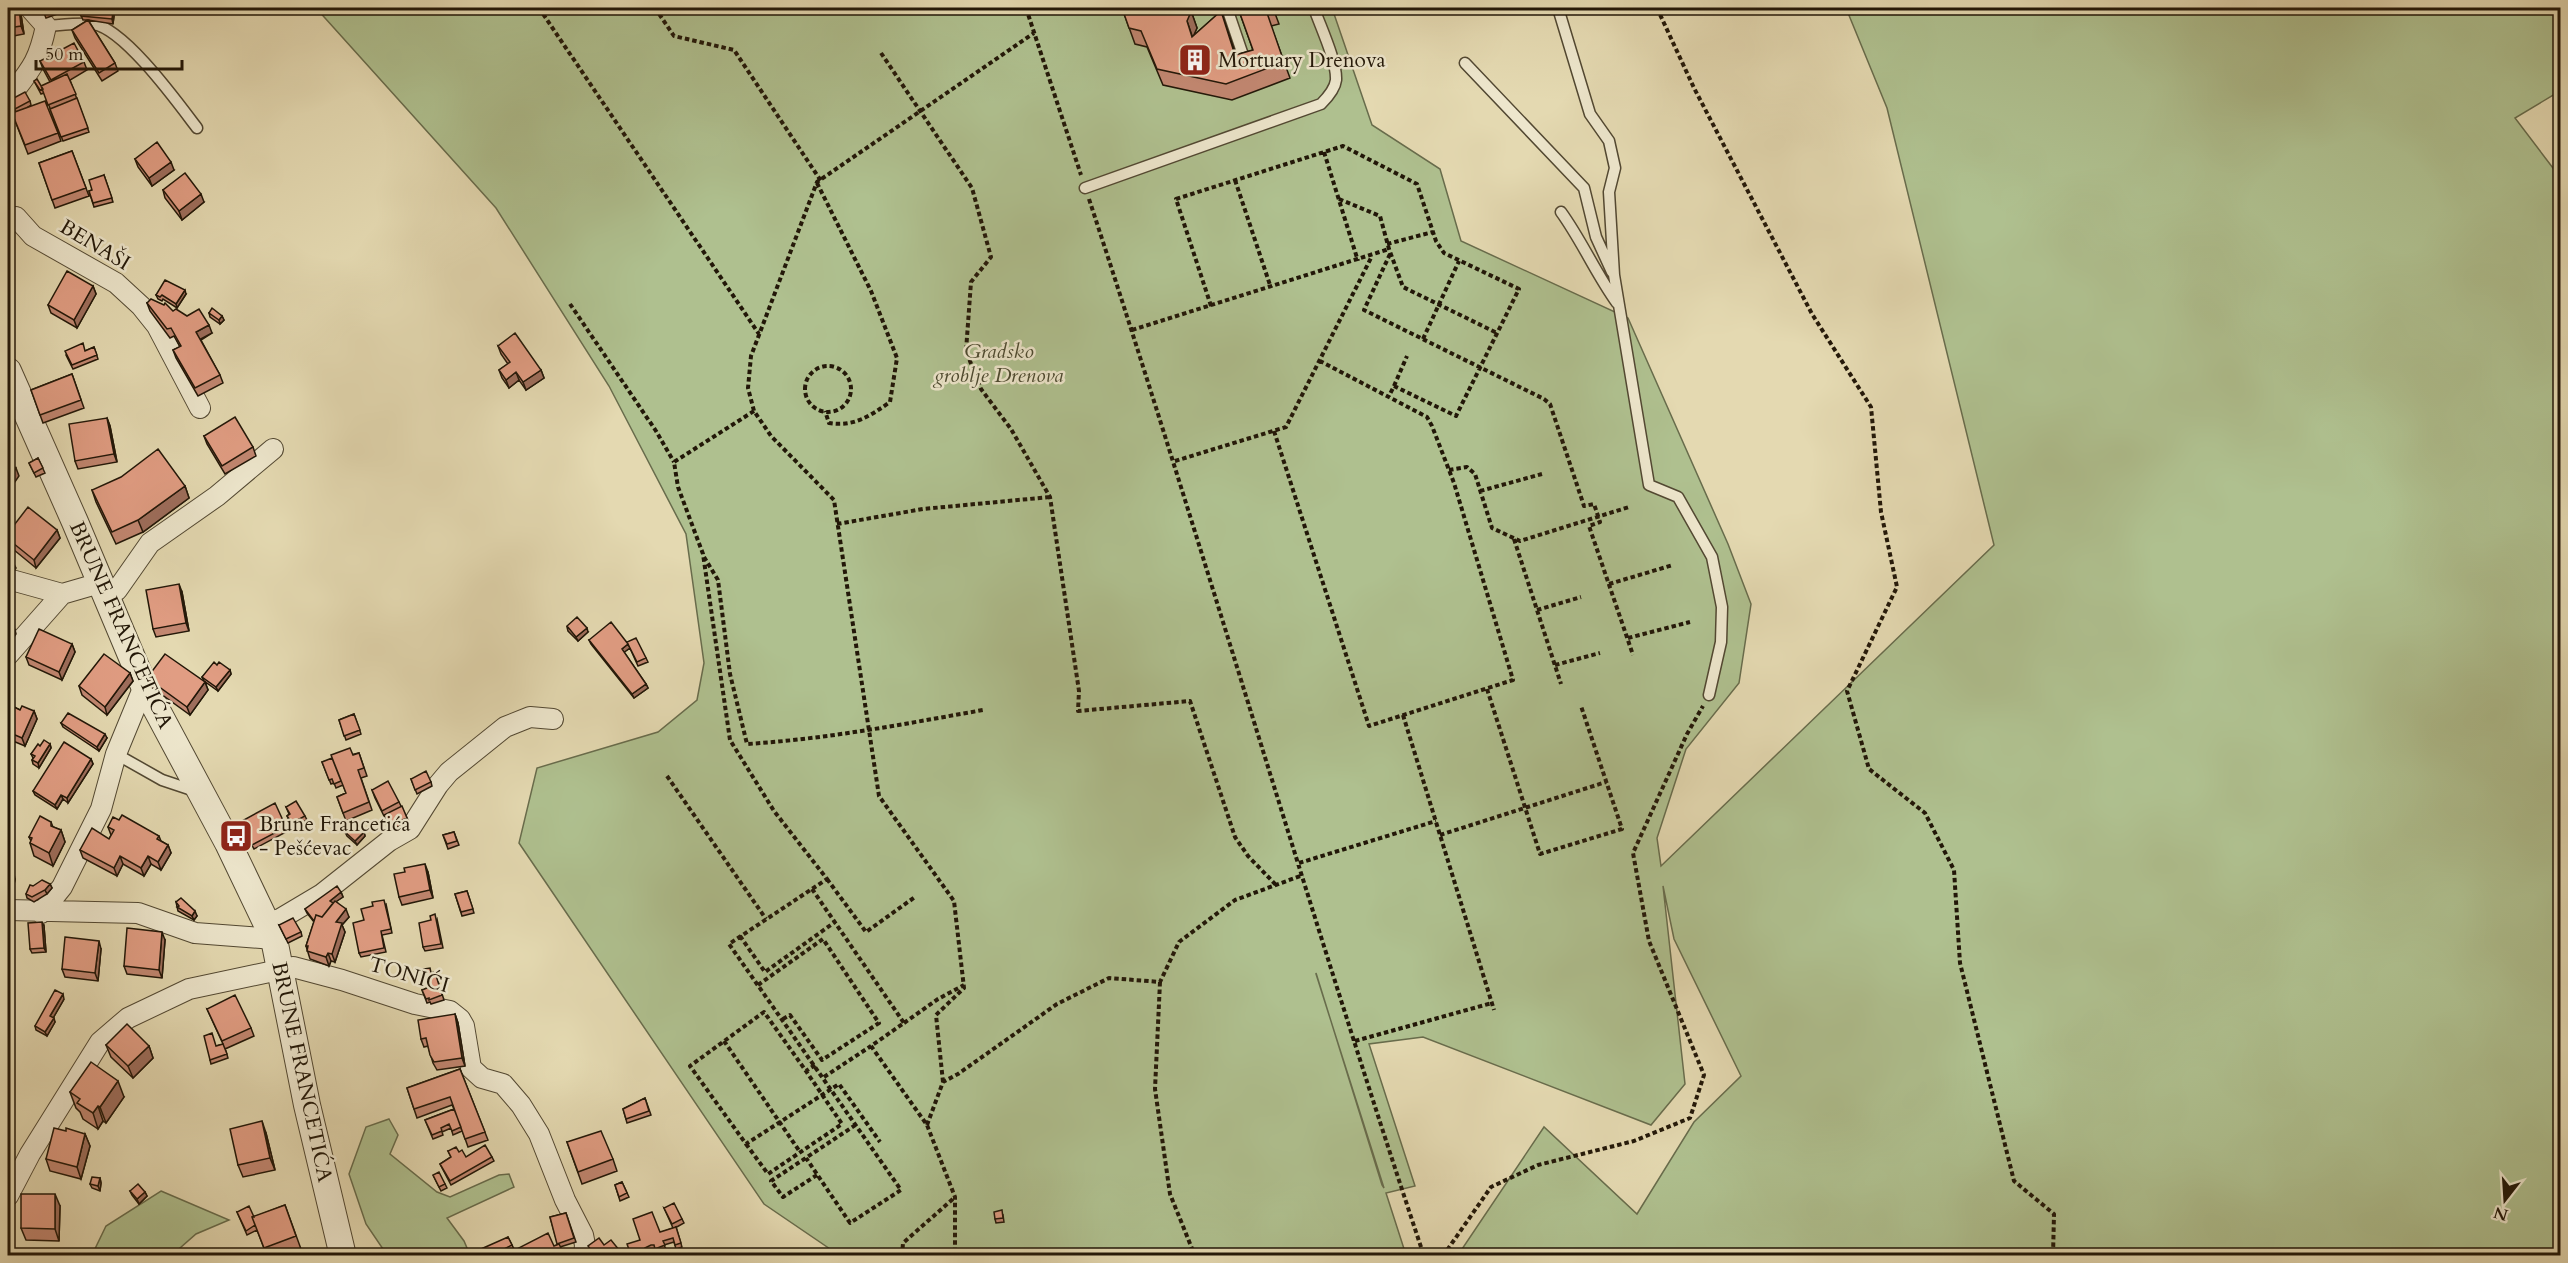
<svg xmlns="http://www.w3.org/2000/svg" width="2568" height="1263" viewBox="0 0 2568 1263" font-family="Cardo,serif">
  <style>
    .green { fill: #afc08f; stroke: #686c4c; stroke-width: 1.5; fill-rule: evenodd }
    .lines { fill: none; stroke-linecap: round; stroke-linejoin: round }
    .service-casing { stroke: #524832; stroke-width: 13 }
    .minor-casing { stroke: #524832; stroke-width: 22 }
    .tertiary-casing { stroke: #524832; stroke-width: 28 }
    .path { stroke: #221708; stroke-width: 4; stroke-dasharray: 4.5 3; stroke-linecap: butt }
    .service { stroke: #ede6cc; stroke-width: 10 }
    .minor { stroke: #ede6cc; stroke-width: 20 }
    .tertiary { stroke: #ede6cc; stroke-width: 26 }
    .wall { fill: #c28771; stroke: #221708; stroke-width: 1.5 }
    .shaded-wall { fill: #9e6e5c; stroke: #221708; stroke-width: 1.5 }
    .building { fill: #e19d83; stroke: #221708; stroke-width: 1.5 }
    .labels { text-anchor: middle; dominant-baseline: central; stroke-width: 5; stroke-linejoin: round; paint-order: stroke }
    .poi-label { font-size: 21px; fill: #221708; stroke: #ede6cc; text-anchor: start }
    .street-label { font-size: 21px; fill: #221708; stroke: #ede6cc }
    .park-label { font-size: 21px; font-style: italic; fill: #4c4a30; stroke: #ede6cc }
  </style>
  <rect width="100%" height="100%" fill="#e4d9b1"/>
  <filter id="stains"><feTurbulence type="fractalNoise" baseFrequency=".00333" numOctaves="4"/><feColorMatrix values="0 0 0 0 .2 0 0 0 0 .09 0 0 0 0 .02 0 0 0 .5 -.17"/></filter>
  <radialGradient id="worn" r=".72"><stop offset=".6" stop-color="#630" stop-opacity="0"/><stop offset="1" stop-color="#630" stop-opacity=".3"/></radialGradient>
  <path class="green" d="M316,8H1332L1372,125L1440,169L1461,241L1628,318L1728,544L1751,604L1739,683L1686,749L1657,838L1661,866L1994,545L1887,108L1846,8H2550L2560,18V91L2515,118L2556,172L2560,170V237L2554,241L2560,248V1255H1458L1544,1127L1637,1214L1694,1122L1741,1076L1674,939L1663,886L1685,1084L1651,1125L1423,1037L1369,1044L1415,1186L1386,1193L1406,1255H839L764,1204L519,843L537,768L658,732L697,700L704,663L686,534L609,386L496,208ZM1316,973V974L1384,1188L1382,1185Z
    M389,1119L398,1135L390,1154L437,1192L450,1197L499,1175L509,1174L514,1187L447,1218L464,1241L470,1255H387L366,1224L349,1174L366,1127Z
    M161,1191L229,1220L196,1234L172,1255H92L106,1226Z"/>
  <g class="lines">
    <defs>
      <path id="service" d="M1227,8L1245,61
        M1558,8L1590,114L1609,141L1615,168L1609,192L1614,275L1649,485L1678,497L1712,557L1722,607L1721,642L1709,695
        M46,26C61,25 78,23 93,24C124,28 178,103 197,128
        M1465,63L1584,188L1596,237L1612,272
        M1085,188L1321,104C1328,97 1335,89 1336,80C1337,61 1320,26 1314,8
        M1561,212C1582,241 1596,274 1617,303
        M116,754L162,780L195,791"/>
      <path id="minor" d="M8,99C30,70 38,64 46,26L30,8
        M8,221L16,217L33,236L116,283L141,306L157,326L200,408
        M8,579L62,594L100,583
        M105,595L117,590L150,543L217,496L273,449
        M8,655L62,594
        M8,910L138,913L195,933L274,939
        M41,913L62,887L101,809L116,754L144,686
        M266,924L280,919L322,894L389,841L410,829L438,785L449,772L505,727L530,717L553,719
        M8,1196L30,1154L100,1042L128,1018L189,989L293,967L342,980L415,1004L450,1011L460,1019L464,1026L471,1068L482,1078L503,1084L521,1105L539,1134L565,1200L583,1235L585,1245L584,1256"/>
      <path id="tertiary" d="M8,371L75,522L144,686L228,843L274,939L307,1105L343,1256"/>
    </defs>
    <use href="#service" class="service-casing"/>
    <use href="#minor" class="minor-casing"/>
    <use href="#tertiary" class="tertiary-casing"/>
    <path class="path" d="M513,8L515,11L523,8
      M539,8L759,334
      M655,8L674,36L734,50L821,181
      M1026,8L1081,175
      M1657,8L1694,88L1812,314L1871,407L1881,512L1897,587L1847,691L1869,769L1925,813L1954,870L1960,963L2014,1181L2054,1214L2053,1256
      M881,53L972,188L991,257L971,282L966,351L981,389L1011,429L1050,497L1079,691L1078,711L1190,701L1235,837L1248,856L1276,885
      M1324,152L1358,261
      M1235,180L1271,288
      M817,183L871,291L897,358L890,402C870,416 854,427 829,423L825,411
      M1089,199C1204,550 1307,905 1424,1256
      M1339,199L1380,216L1389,249L1403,287L1497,333
      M1387,244L1433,232
      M1390,254L1364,310L1544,399L1550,404L1584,506L1594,504L1600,522L1589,526L1633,655
      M570,304L656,431L674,462
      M1211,306L1176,199L1343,146L1417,184L1436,241L1444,253L1519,289L1456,416L1394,386L1389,396
      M1132,330L1389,249
      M1423,339L1459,261
      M805 389a23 23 0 1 1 46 0a23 23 0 1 1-46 0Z
      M1394,386L1407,356
      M754,411L674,462L678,487L703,554L730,740L774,811L827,879L729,944L901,1190L850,1223L806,1158
      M1274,431L1369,726L1513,680L1454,483L1432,426L1427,417L1320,361
      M1175,461L1286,427L1372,256
      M1449,470L1467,467L1475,474L1492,528L1520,541L1629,507
      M1480,491L1542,474
      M837,524L923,509L1050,497
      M1514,539L1561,684
      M704,557L718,580L730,674L747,744C827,739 904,724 983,710
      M1609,584L1673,565
      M1537,610L1581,597
      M1628,638L1690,622
      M1555,665L1600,653
      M1487,689L1540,854L1622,829L1581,706
      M1403,715L1494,1010
      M667,776L766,919
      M1440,835L1606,782
      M1299,863L1436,821
      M827,879L866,932L915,897
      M812,889L904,1023L871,1046L927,1125L955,1197V1256
      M740,936L765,972L835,922
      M1160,982L1155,1089L1170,1194L1195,1256
      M758,985L823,939L879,1023L822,1060L790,1015L783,1019
      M904,1023L938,999L964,985
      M724,1041L800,1152
      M1355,1041L1492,1003
      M815,1065L806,1071L764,1012L690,1066L746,1144L839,1084L880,1142
      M824,1077L871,1046
      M943,1082L936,1015L964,988L954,901L879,796L834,500L771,436L754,411L748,388L751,356L817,182L1034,33
      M927,1125L943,1082L958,1074L1057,1004L1109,978L1160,982L1179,942L1235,900L1303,875
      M746,1144L768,1174L842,1124L806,1071
      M817,1175L783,1197L771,1181L857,1124
      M902,1256L903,1243L954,1198
      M1443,1256L1491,1187L1538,1165L1634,1141L1690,1118L1704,1075L1649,941L1633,853L1687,734L1703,706"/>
    <use href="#service" class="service"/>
    <use href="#minor" class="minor"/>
    <use href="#tertiary" class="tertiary"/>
  </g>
  <path class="wall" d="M8,8H20L24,34L8,37Z
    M42,8H71L72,9L46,18Z
    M78,8L113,12L114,16L113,24L88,20L115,63L118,71L102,81L75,38L72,30L88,20H83Z
    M1122,8H1190L1197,28L1193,36L1221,11L1236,55L1253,50L1238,8H1273L1279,24L1271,26L1290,78L1232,100L1163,85L1147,47L1135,44Z
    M40,61L84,62L87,70L70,80L89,132L63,141L44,93L41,94L34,81L42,87L50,82L43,69Z
    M10,100L30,101L31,105L28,107L58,133L61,141L28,154L12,113L16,112Z
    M72,151L89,196L55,208L39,163Z
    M135,159L174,170L152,186L138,167Z
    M104,175L113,202L94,207L89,191L92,190Z
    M163,190L204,202L182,220L165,198Z
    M93,286L96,294L77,328L51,313L48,305Z
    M186,294L177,308L163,299L162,301L158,299L156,295Z
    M147,303L173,311L212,333L201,340L220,375L223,383L198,396L176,358L173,350L180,347L174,336L170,338L150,311Z
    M209,313L222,316L224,320L220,324L210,317Z
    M498,346L541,370L544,378L526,390L519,380L509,388L502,378L499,370L508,364L501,354Z
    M94,347L98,359L73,369L66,355L85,351Z
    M72,374L84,408L43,423L31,390Z
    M107,418L110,426L117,462L78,469L75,461Z
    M204,436L253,447L256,456L225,474L207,444Z
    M38,458L45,473L36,477L29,463Z
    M185,486L189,498L143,532L116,544L96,502L92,490Z
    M57,530L60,538L36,568L8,545V533Z
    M182,592L189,631L156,637L153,629Z
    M567,627L588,632L578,641L568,631Z
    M589,640L628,644L630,648L624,652L646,684L648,688L634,698L591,644Z
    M72,644L75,652L62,680L29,665L26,657Z
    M629,646L646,658L648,662L638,666Z
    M217,665L230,670L231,674L218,691L204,681L202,677Z
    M130,673L133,681L107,715L82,695L79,686Z
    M147,678L205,682L208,690L190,715L150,686Z
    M8,704L20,710L34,711L37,719L25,746L8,739Z
    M354,714L361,734L346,740L339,720Z
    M61,723L107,738L99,751L63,727Z
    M50,744L51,748L39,768L33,764L32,760L33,758L31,754L40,746Z
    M359,753L367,776L361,778L372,810L346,821L337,797L346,793L343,785L336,788L334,783L331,784L322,762Z
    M91,759L93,764L68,803L63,799L57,809L35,795L33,791Z
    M411,779L431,782L432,786L417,794Z
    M372,790L399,802L409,822L391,830L375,798Z
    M286,807L305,816L307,820L294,827L289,820L287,816L289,814Z
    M119,820L159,836L161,841L168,845L171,853L161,870L151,864L144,876L123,864L117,876L83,858L80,850L109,839L111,835L108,827Z
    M242,821L286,827L288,831L254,849L247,836L250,835Z
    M51,822L53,827L61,830L65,842L53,866L34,856L30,843L31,841L29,837Z
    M345,832H364L365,836L357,845L347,836Z
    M454,832L459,845L448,849L443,835Z
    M8,843L12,854L8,855Z
    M405,872H428L433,898L402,905L399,897Z
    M8,874L15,879L13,890L8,889Z
    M50,884L52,888L47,894L34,902L27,898L26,894L33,886Z
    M467,891L474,913L462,916L455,894Z
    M341,892L343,897L336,901L349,917L342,925L345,932L335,962L331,961L329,966L310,959L306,946L314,922L307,913L305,909Z
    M176,902L197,916L194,920L178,911Z
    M386,904L392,933L382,935L386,952L361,957L359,953L364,920Z
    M437,919L443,948L425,951L423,947Z
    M279,925L301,932L302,936L288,943Z
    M44,926L46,952L32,953L30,949Z
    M165,940L162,978L127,974L124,966Z
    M101,949L98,981L65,977L62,969Z
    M435,972L444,1000L431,1004L430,1002L427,1003L422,990L427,988L432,973Z
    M64,999L53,1018L55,1022L47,1036L36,1030L35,1026Z
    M207,1009L251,1028L254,1036L225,1049V1048L228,1058L211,1064L210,1060L216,1046L223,1044Z
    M455,1014L458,1023L465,1066L437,1070L433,1063L428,1046L424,1047L421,1039Z
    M106,1045L149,1046L153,1058L133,1078L111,1057Z
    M460,1069L488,1140L468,1147L461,1127L462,1131L453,1135L451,1128L442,1132L443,1135L433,1139L425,1120L454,1109L452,1105L417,1118L407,1088Z
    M70,1092L124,1097L106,1123L103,1121L98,1129L83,1119L80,1112L76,1108Z
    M645,1098L651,1115L627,1123L623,1109Z
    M66,1131L85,1134L90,1146L81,1179L50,1171L46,1159Z
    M266,1133L275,1170L243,1177L238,1165Z
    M567,1142L613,1159L617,1171L582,1184Z
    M448,1151L459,1152L466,1157H492L494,1161L451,1185L440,1164L451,1157Z
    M433,1175L445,1184L447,1188L441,1191Z
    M100,1178L101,1183L100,1191L92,1188L90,1184Z
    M622,1182L629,1197L620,1201L615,1185Z
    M130,1191L145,1192L147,1196L139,1204L132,1195Z
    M285,1205L301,1249L282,1256H267L257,1230L247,1235L237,1212L254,1217Z
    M60,1206L59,1241L26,1240L21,1228Z
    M664,1208L682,1219L684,1223L675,1228L676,1227L682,1247L676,1249L674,1242L664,1245L666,1249L657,1253L656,1249H653L646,1252L647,1255L645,1256H631L640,1240L673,1228Z
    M566,1213L576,1242L560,1247L564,1256H507L554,1246L558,1245L550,1217Z
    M1003,1215L1004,1222L996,1223L995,1219Z
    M508,1237L514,1249L500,1256H481Z"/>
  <path class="shaded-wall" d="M19,8H20L24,34L21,26Z
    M1190,8L1197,28L1193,37L1198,53L1187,21Z
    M113,12L114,16L113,24L112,19Z
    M171,162L174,170L152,186L149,178Z
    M201,194L204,202L182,220L179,211Z
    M93,286L96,294L77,328L74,320Z
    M185,290L186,294L177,308L176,304Z
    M222,316L224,320L220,324L219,320Z
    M209,325L212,333L199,340L196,332Z
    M541,370L544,378L526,390L523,382Z
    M516,372L519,380L509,388L506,380Z
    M107,418L110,426L117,462L114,454Z
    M16,468L19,476L8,492V480Z
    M185,486L189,498L143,532L138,520Z
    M57,530L60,538L36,568L34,560Z
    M14,564L16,568L12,575L10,571Z
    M179,584L182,592L189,631L186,623Z
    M8,607L10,615L8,619L10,625L8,629Z
    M587,628L588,632L578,641L576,637Z
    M15,630L16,634L8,647V640Z
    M72,644L75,652L62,680L59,672Z
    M628,644L630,648L623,653L622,649Z
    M230,670L231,674L218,691L216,687Z
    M130,673L133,681L107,715L105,707Z
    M205,682L208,690L190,715L187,707Z
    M646,684L648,688L634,698L632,694Z
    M34,711L37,719L25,746L22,738Z
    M105,734L107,738L99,751L97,747Z
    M50,744L51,748L39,768L38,763Z
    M91,759L93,764L68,803L67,798Z
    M61,795L63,799L57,809L55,805Z
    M61,830L65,842L53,866L49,853Z
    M364,832L365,836L357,845L355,841Z
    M168,845L171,853L161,870L158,862Z
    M120,856L123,864L117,876L114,868Z
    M148,856L151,864L144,876L141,868Z
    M425,864L428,872L433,898L430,890Z
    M14,874L15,879L13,890L12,886Z
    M50,884L52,888L47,894L45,890Z
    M341,892L343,897L331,905L330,901Z
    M346,909L349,917L342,925L345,932L335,962L332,954L336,922Z
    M195,911L197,916L194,920L192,916Z
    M42,922L44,926L46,952L44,948Z
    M162,932L165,940L162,978L159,970Z
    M99,941L101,949L98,981L95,973Z
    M328,953L331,961L329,966L326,957Z
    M63,994L64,999L52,1020L50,1016Z
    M455,1014L458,1023L465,1066L462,1058Z
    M54,1018L55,1022L47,1036L45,1032Z
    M149,1046L153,1058L133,1078L128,1066Z
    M118,1081L124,1097L106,1123L100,1107Z
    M10,1104L13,1112L8,1123V1109Z
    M98,1106L103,1121L98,1129L93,1113Z
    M262,1121L266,1133L275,1170L270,1158Z
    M85,1134L90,1146L81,1179L77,1167Z
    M100,1178L101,1183L100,1191L98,1186Z
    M145,1192L147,1196L139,1204L137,1199Z
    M55,1194L60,1206L59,1241L55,1229Z"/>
  <path class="building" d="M8,8H19L21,26L8,28Z
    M78,8H94L113,12L112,19L81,16Z
    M1122,8H1189L1191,12L1187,21L1192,37L1221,11L1235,55L1253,50L1238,8H1274L1266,10L1284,62L1226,84L1157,69L1141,31L1129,28Z
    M88,20L115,63L99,73L72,30Z
    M74,43L84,62L51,80L40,61Z
    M67,74L76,94L48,105L41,86Z
    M37,79L43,89L40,90L34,81Z
    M25,92L30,101L15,109L10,100Z
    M77,98L88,128L61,137L50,109Z
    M45,101L58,133L25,145L12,113Z
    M157,142L171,162L149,178L135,159Z
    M72,151L86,188L52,200L39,163Z
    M185,173L201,194L179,211L163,190Z
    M104,175L112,198L93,203L89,191L92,190L89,180Z
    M67,271L93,286L74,320L48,305Z
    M165,280L185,290L176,304L162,295L160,297L156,295Z
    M151,299L164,305L165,303L173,311L176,309L187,316L199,309L209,325L196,332L220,375L195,388L173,350L181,346L171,328L167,329L147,303Z
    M212,308L222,316L219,320L209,313Z
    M515,333L541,370L523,382L516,372L506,380L499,370L510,362L498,346Z
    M83,343L85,351L94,347L97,355L72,365L65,351Z
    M72,374L81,400L40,415L31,390Z
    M235,417L253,447L222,466L204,436Z
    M107,418L114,454L75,461L69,424Z
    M158,449L185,486L138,520L112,532L92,490L121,477Z
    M38,458L43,468L34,473L29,463Z
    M8,462L16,468L8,480Z
    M28,507L57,530L34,560L8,539V533Z
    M8,560L14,564L10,571L8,570Z
    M179,584L186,623L153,629L146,590Z
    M577,617L587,628L576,637L567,626Z
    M611,622L628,644L622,649L646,684L632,694L589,640Z
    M8,625L15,630L8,640Z
    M39,629L72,644L59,672L26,657Z
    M636,638L646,658L637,662L627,642Z
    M104,654L130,673L105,707L79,686Z
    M165,654L205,682L187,707L147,678Z
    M214,662L217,665L219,662L230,670L216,687L202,677Z
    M8,704L20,710L22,706L34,711L22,738L8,732Z
    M68,713L105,734L97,747L61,723Z
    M354,714L360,730L344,736L339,720Z
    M44,740L50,744L38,763L32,760L35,756L31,754L38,744L40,746Z
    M64,742L91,759L67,798L61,795L55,805L33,791Z
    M350,748L353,755L359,753L364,768L358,770L369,802L343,813L337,797L346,793L331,755Z
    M332,758L341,781L334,784L332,779L329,780L322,762Z
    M426,771L431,782L415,790L411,779Z
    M388,781L399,802L382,811L372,790Z
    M296,801L305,816L292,823L287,816L290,814L286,807Z
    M275,803L286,827L252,845L247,836L251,834L242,821Z
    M402,806L407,818L390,826L384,815Z
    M122,815L159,836L157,839L168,845L158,862L148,856L141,868L120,856L114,868L80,850L92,828L109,839L114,830L108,827L113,817L119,820Z
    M40,816L51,822V826L61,830L49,853L30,843L32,838L29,837Z
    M353,823L364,832L355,841L345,832Z
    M454,832L457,841L447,844L443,835Z
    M425,864L430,890L399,897L394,874L405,872L404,868Z
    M8,874H14L12,886H8Z
    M42,880L50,884L45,890L32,897L26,894L30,885L33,886Z
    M337,886L341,892L330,901L333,903L322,917L316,915L314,921L305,909Z
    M467,891L473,909L461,912L455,894Z
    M181,898L195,911L192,916L177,907L179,906L176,902Z
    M384,900L391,929L381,931L384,948L359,953L353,923L364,920L361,909L373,906L372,902Z
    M335,901L346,909L336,922L342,923L332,954L328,953L326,957L307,951L308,946H306L316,915L322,917Z
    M435,914L441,944L423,947L419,923L431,920L430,916Z
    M293,918L301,932L286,939L279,925Z
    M42,922L44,948L30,949L28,923Z
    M127,928L162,932L159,970L124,966Z
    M65,937L99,941L95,973L62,969Z
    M430,968L431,973L435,972L442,995L429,1000V998L426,999L422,990L427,988V984L423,969Z
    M55,990L63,994L50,1016L54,1018L45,1032L35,1026Z
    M235,995L251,1028L222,1041L207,1009Z
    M455,1014L462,1058L434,1062L430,1055L426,1038L421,1039L418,1020Z
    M127,1024L149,1046L128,1066L106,1045Z
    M212,1033L216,1046L223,1044L227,1054L210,1060L204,1036Z
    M91,1062L118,1081L100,1107L98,1106L93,1113L77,1103L80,1099L70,1092Z
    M460,1069L485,1132L465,1139L450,1097L414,1109L407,1088Z
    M645,1098L649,1111L626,1119L623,1109Z
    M454,1109L461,1127L452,1131L449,1124L441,1128L442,1131L432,1135L425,1120Z
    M262,1121L270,1158L238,1165L230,1129Z
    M54,1128L66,1131V1128L85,1134L77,1167L46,1159Z
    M601,1131L613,1159L578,1172L567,1142Z
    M485,1145L492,1157L450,1181L440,1164L451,1157L448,1151L456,1147L459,1152L462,1150L466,1157Z
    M439,1172L445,1184L439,1187L433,1175Z
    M92,1177L100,1178L98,1186L90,1184Z
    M622,1182L627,1193L619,1197L615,1185Z
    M138,1184L145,1192L137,1199L130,1191Z
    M21,1194H55V1229L21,1228Z
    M674,1203L682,1219L672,1224L664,1208Z
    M285,1205L296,1236L264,1248L252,1217Z
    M249,1206L254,1217H252L255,1225L246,1231L237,1212Z
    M1002,1210L1003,1218L995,1219L994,1212Z
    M652,1212L660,1232L676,1227L681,1243L675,1245L673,1238L663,1241L665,1245L655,1249L654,1245H651L645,1248L646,1251L631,1255L627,1244L640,1240L633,1219Z
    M566,1213L574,1238L557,1244L550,1217Z
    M548,1233L554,1246L559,1244L564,1254L561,1256H507V1254Z
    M508,1237L512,1245L490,1256H481L483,1255L481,1249Z
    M599,1238L604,1245L611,1240L624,1256H589L593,1253L588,1246Z
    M8,1251L21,1254V1256H8Z"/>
  <defs>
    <symbol id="building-square" viewBox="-11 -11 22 22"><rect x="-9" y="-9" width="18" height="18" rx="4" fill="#8f2418" stroke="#ede6cc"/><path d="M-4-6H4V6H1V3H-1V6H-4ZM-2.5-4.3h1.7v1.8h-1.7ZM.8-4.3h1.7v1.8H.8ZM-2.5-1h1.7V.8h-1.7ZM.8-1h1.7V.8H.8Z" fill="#fff"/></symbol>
    <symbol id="bus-square" viewBox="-11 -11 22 22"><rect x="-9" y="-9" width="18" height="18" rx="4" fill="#8f2418" stroke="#ede6cc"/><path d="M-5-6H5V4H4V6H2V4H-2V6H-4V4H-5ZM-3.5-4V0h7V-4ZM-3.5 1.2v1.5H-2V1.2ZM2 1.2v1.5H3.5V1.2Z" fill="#fff"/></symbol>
  </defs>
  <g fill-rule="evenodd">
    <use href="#building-square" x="1176" y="41" width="38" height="38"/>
    <use href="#bus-square" x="217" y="817" width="38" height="38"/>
  </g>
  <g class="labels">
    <g class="poi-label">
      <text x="1218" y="60">Mortuary Drenova</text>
      <text x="259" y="824">Brune Francetića<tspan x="259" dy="24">- Pešćevac</tspan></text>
    </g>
    <g class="street-label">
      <text transform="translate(95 245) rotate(31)">BENAŠI</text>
      <text transform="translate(121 625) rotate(66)">BRUNE FRANCETIĆA</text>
      <text transform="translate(409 975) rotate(16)">TONIĆI</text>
      <text transform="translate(302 1072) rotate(78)">BRUNE FRANCETIĆA</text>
    </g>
    <g class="park-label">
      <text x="999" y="351">Gradsko<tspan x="999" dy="24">groblje Drenova</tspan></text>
    </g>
  </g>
  <rect width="2568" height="1263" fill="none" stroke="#e4d9b1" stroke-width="30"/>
  <rect x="9" y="9" width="2550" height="1245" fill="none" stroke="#221708" stroke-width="3"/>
  <rect x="15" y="15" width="2538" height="1233" fill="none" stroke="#221708" stroke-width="1.5"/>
  <g transform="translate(2505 1200) rotate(197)" stroke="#ede6cc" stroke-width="4.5" paint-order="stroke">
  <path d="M0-4.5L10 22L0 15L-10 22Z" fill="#221708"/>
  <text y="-9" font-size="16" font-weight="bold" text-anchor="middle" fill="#221708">N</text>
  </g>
  <path d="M36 60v9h146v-9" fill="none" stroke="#221708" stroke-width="3"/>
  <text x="45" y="60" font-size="18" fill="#221708" stroke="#ede6cc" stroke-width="4.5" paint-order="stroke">50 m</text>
  <rect width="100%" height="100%" filter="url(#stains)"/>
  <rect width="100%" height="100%" fill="url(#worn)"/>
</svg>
